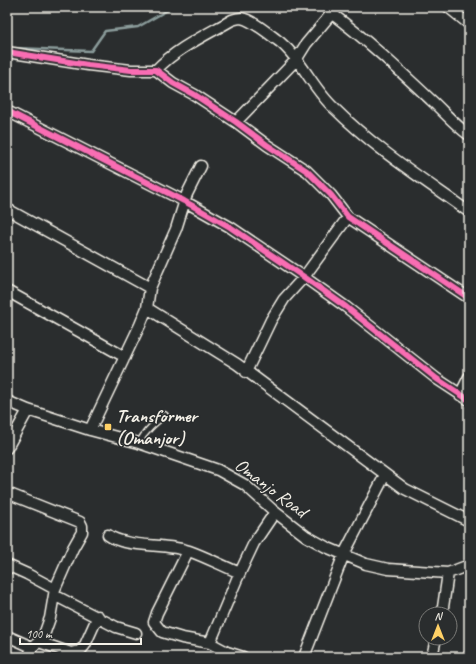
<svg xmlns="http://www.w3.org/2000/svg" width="476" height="664" viewBox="0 0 476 664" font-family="Caveat,sans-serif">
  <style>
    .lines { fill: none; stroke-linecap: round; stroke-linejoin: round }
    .stream { stroke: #8b9c9b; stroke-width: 2.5 }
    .service-casing { stroke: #f4f1e8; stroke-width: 8 }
    .minor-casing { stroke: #f4f1e8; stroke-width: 13 }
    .service { stroke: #2a2d2e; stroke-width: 5 }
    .minor { stroke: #2a2d2e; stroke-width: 10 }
    .cycleway-casing { stroke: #2a2d2e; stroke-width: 8 }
    .cycleway { stroke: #f96db3; stroke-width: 6 }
    .poi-dot { fill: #ffd166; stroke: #2a2d2e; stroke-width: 1.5 }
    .labels { text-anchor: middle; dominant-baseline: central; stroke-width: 3; stroke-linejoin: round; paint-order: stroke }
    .poi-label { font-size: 19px; font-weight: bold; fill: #f4f1e8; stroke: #2a2d2e; text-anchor: start }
    .street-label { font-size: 19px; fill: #f4f1e8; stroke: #2a2d2e }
  </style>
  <rect width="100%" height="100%" fill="#2a2d2e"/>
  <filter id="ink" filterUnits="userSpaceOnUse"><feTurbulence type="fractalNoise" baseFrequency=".025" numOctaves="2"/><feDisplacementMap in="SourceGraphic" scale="8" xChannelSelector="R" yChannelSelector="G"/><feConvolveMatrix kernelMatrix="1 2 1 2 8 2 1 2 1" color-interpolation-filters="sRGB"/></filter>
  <g filter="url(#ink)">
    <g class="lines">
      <path class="stream" d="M15,48L91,51L105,31L138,27L173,7"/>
      <defs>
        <path id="service" d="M139,443C145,431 155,423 165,415"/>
        <path id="minor" d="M448,7L469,24
          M331,13C366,39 399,70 431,100C444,112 455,125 469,135
          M7,52L88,65L131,70H156L173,83L195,95L236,122L267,145L307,171L331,195L348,217L469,298
          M156,70C177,48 206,35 232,20C235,19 238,18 241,18C253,20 270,35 280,42C302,60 313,89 334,108C374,148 423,179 469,212
          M7,111L184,201L230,227L304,277L346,307L437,379L469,400
          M236,122L296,60L306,44L337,7
          M7,209L150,288
          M7,291L125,357
          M147,308L237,364L405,489L469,521
          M246,372L271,320L284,299L304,277L348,217
          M460,395L469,377
          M7,401L28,410L90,430L139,443L218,470L245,485L275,512L306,536L326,547L366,564L388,569L448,573L469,565
          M90,430L140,325L147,308L150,288L176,229L187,194L201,166
          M7,448L28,410
          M7,493L80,522L82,526V532L73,548L55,589L50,618L45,632L39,642L32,647L29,657
          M108,535C125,548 166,543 189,551C206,557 223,566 240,573
          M188,551L157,613L154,622L162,632L182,638L210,643L227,652L243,657
          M7,565L27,574L55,589
          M54,595L116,627L136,633
          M442,614L448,573
          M7,636L32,647
          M39,642L71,653L80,651L85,645L98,616
          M210,643L237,579L254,543L275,512
          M304,657L344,554L385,475
          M432,657L436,638"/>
      </defs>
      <use href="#service" class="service-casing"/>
      <use href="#minor" class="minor-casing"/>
      <use href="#service" class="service"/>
      <use href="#minor" class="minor"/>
      <defs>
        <path id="cycleway" d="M7,52L88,65L131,70H156L173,83L195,95L236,122L267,145L307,171L331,195L348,217L469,298
          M7,111L184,201L230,227L304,277L346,307L437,379L469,400"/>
      </defs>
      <use href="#cycleway" class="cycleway-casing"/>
      <use href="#cycleway" class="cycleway"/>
    </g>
  </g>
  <rect class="poi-dot" x="104" y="423" width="8" height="8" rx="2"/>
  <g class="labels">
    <g class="poi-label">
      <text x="116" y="416">Transformer<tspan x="116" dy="22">(Omanjor)</tspan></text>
    </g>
    <g class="street-label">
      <text transform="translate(271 488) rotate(37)">Omanjo Road</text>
    </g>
  </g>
  <rect width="476" height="664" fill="none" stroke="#2a2d2e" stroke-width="24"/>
  <rect x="12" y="12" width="452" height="640" fill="none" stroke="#f4f1e8" stroke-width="1.5" filter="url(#ink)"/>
  <g transform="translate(438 626)"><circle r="19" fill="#2a2d2e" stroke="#7b7b78"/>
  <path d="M0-3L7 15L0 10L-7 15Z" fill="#ffd166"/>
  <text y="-6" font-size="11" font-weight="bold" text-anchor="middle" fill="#f4f1e8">N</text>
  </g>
  <path d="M20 638v6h121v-6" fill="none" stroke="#f4f1e8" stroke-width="2"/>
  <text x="26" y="638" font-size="12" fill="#f4f1e8" stroke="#2a2d2e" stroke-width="3" paint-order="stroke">100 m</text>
</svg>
